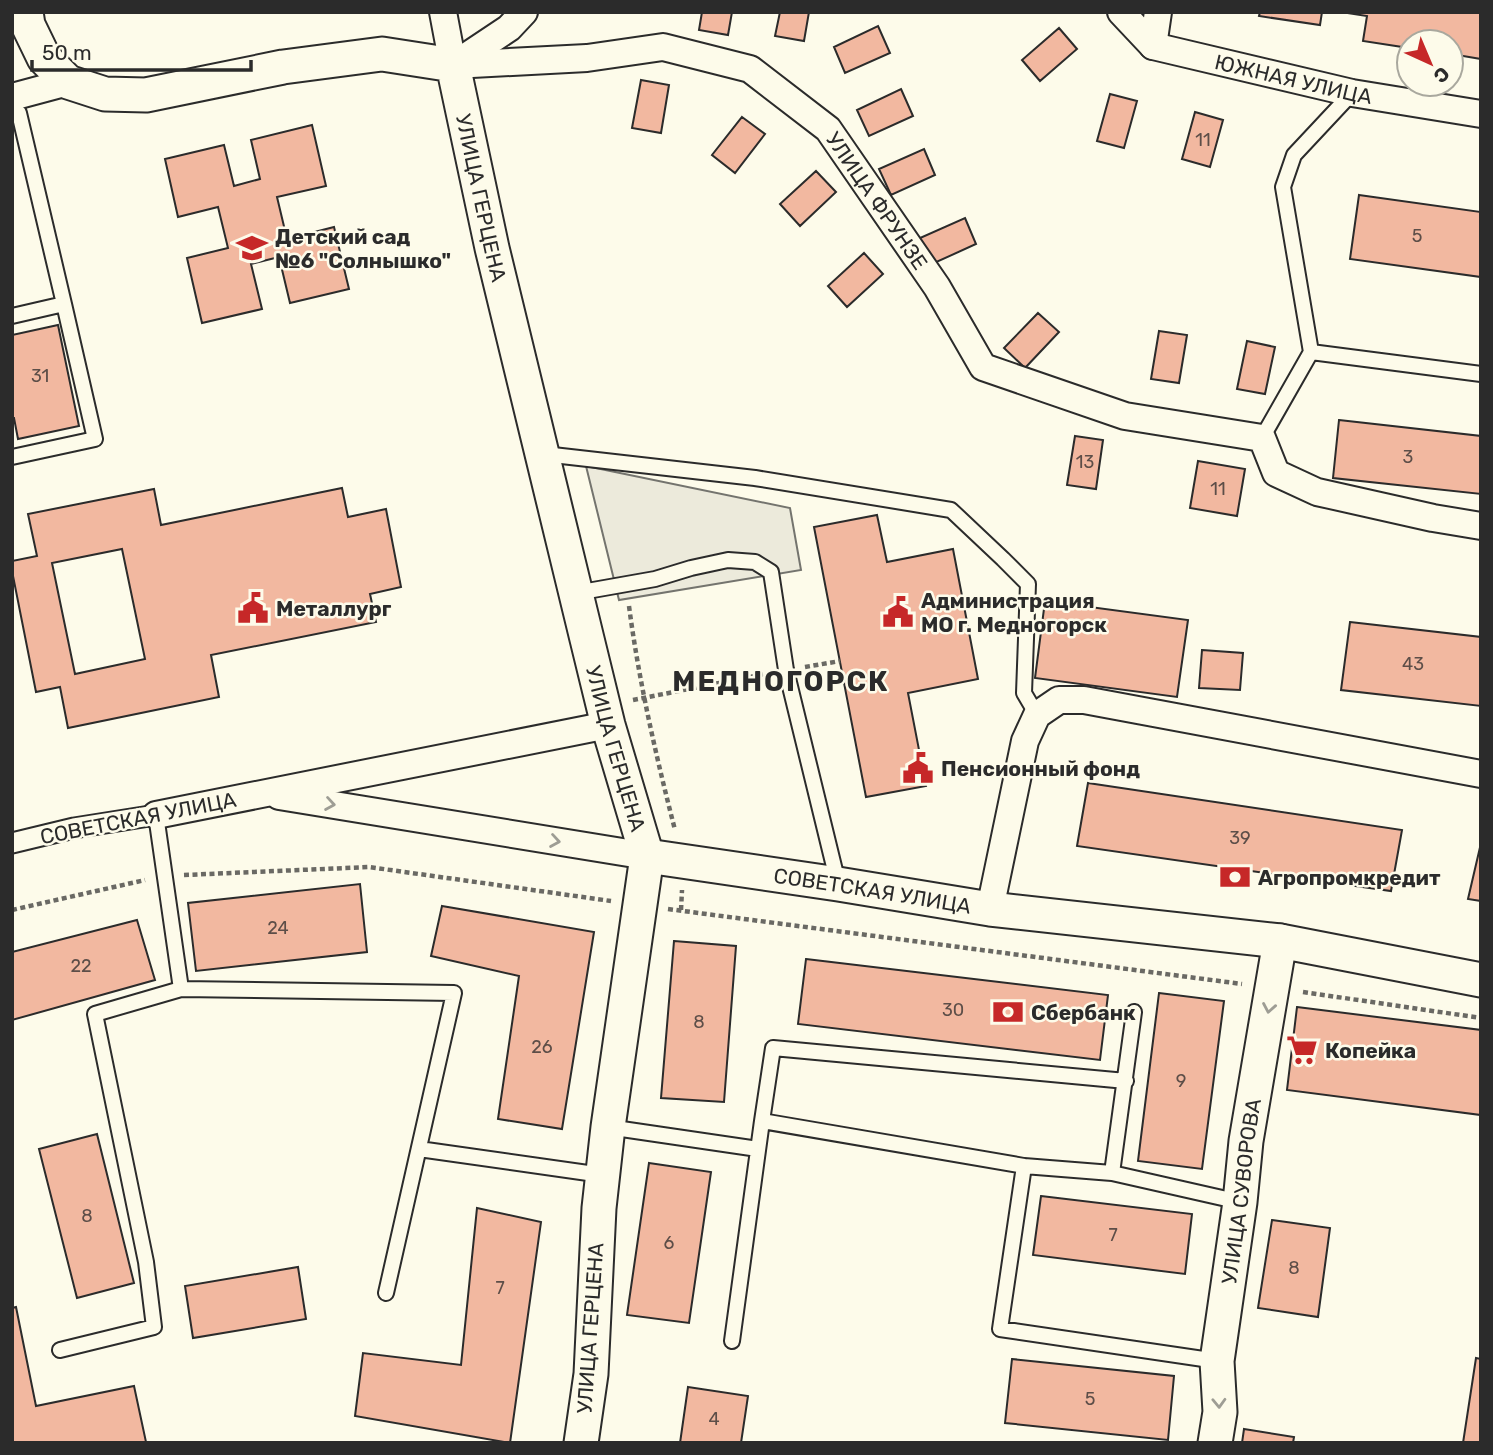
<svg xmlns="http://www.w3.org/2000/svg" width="1493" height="1455" viewBox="0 0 1493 1455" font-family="Rubik,sans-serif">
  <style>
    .parking { fill: #eceadb; stroke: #74746e; stroke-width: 2 }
    .building { fill: #f2b8a0; stroke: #2b2b2b; stroke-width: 2; fill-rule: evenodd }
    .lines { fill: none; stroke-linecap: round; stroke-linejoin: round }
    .service-casing { stroke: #2b2b2b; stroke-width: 18 }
    .pedestrian-casing { stroke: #2b2b2b; stroke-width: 23 }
    .minor-casing { stroke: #2b2b2b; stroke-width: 30 }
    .tertiary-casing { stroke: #2b2b2b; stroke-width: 37 }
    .path { stroke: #6a6964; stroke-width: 4.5; stroke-dasharray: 5 3.5; stroke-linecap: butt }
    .service { stroke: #fdfbea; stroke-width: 14 }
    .pedestrian { stroke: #fdfbea; stroke-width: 19 }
    .minor { stroke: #fdfbea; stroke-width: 26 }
    .tertiary { stroke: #fdfbea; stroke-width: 33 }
    .oneway { stroke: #9e9d94 }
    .labels { text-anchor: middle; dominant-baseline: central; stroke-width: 5; stroke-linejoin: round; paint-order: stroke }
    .number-label { font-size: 18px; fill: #5d4e48 }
    .street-label { font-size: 21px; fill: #2b2b2b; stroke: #fdfbea }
    .poi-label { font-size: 21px; font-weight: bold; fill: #2b2b2b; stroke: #fdfbea; text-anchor: start }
    .district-label { font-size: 28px; font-weight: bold; letter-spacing: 2px; fill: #2b2b2b; stroke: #fdfbea }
  </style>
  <rect width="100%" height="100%" fill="#fdfbea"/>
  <path class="parking" d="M586,466L790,508L801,570L619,600Z"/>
  <path class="building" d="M702,12H732L728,35L699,30Z
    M780,12H809L804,41L775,36Z
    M1260,12H1322L1320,25L1259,16Z
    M1341,12H1481V59L1451,54V42H1409V48L1363,41L1367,16Z
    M878,26L890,53L845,73L834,47Z
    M1059,28L1077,49L1040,81L1022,60Z
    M641,80L669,85L661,133L632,128Z
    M901,89L913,116L869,136L857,110Z
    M1110,94L1137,101L1124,148L1097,141Z
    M1195,112L1223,120L1210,167L1182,159Z
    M742,117L765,134L735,173L712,155Z
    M312,125L326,186L277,197L287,239L334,227L349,289L290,303L279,257L251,264L262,309L202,323L187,258L228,248L218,207L178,217L165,159L224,145L234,186L260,179L251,140Z
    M924,149L935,175L891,195L879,169Z
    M816,171L836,192L800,226L780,204Z
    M1359,195L1481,212V277L1350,259Z
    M965,218L976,244L932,264L920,238Z
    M864,253L883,274L847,307L828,286Z
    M1038,313L1059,332L1025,368L1004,348Z
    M58,325L79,426L18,439L14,418H12V335Z
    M1159,331L1187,335L1179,383L1151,379Z
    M1247,341L1275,347L1265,394L1237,389Z
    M1339,420L1481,436V494L1333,478Z
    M1075,436L1103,440L1096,489L1067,485Z
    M1198,461L1245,469L1237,516L1190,508Z
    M342,488L348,517L386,509L401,587L370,594L376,622L211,655L219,697L68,728L60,687L36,692L12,571V561L37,556L28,514L154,489L161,525ZM122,549L145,659L75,674L52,563Z
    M877,515L887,562L953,549L978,679L908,693L926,786L866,797L814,527Z
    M1045,601L1188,620L1177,697L1035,678Z
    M1350,622L1481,637V706L1341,690Z
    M1202,650L1243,653L1240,690L1199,688Z
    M1088,783L1402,830L1391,891L1077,846Z
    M1481,843V901L1468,899Z
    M360,884L367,952L196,971L188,903Z
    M442,906L594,932L562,1129L498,1119L519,976L431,956Z
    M137,920L155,980L12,1020V952Z
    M674,941L736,946L724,1102L661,1098Z
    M806,959L1108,995L1100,1060L798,1024Z
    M1159,993L1224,1001L1202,1169L1138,1161Z
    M1297,1007L1481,1030V1115L1287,1090Z
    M97,1134L134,1283L77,1298L39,1149Z
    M649,1163L711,1172L689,1323L627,1315Z
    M1041,1196L1192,1214L1185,1274L1033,1255Z
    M477,1208L541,1222L510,1443L355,1416L363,1353L461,1365Z
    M1272,1220L1330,1228L1318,1317L1258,1308Z
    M298,1267L306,1319L193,1338L185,1286Z
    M16,1307L36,1406L134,1386L146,1442L12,1443V1308Z
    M1476,1358L1481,1359V1443H1463Z
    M1012,1359L1174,1376L1168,1440L1005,1423Z
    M688,1387L748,1396L741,1443H680Z
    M1244,1429L1294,1437L1293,1443H1242Z"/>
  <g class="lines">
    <defs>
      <path id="service" d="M19,113L64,304
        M12,316L64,304L95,439L12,457
        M1311,352L1481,374
        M1262,438L1311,352L1283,187L1294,155L1352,93
        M544,454L755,478L951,510L1003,559L1028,584L1024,693L1037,715
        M576,593L655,579L691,568L728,560L755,562L771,572L786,670L838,883
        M181,989L454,993L386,1293
        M762,1121L773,1048L1126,1081
        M608,1127L758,1149
        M419,1149L602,1175
        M1024,1166L1112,1173L1240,1202
        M1112,1173L1134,1012
        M732,1341L762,1121L1024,1166L1000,1329L1217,1361
        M60,1350L154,1327L146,1262L95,1014L181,989L156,815"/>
      <path id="pedestrian" d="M12,843L74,828L156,815"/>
      <g id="minor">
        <path d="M443,12L453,65"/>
        <path id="s1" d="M1121,12L1153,46L1352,93L1481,114"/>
        <path d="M1153,46L1158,12"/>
        <path d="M455,64L509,28L524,12"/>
        <path id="s2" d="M453,65L587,58L663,47L750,69L828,129L937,287L983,367L1125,416L1262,438L1276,473L1317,492L1433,518L1481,526"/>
        <path d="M12,97L68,82"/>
        <path d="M279,796L647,856"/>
        <path d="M156,815L608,725"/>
        <path d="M990,909L1025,741L1037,715L1059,700H1084L1481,774"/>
      </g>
      <g id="tertiary">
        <path id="s3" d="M26,12L28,25L44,58L68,82L105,94L146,95L283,67L382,54L453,65L492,248L587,639L608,725L647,856L608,1127L599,1208L591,1374L581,1443"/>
        <path id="s4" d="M647,856L838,884L990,909L1280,941L1481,980"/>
        <path id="s5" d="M1215,1443L1220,1412L1217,1361L1240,1202L1246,1141L1280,941"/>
      </g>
    </defs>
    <use href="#service" class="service-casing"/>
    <use href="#pedestrian" class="pedestrian-casing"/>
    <use href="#minor" class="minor-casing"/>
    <use href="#tertiary" class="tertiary-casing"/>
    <path class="path" d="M629,606C639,682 656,756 675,830
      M805,667L840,661
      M633,700L765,674
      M184,875L369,867L611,901
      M668,909L1242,984
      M12,910L145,880
      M681,910L682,890
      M1303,992L1481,1018"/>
    <use href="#service" class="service"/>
    <use href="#pedestrian" class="pedestrian"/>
    <use href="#minor" class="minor"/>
    <use href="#tertiary" class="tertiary"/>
  </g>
  <defs><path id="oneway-chevron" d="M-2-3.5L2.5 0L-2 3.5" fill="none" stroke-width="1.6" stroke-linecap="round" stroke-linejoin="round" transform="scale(1.75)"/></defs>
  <g class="oneway">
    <use href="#oneway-chevron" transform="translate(330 804) rotate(9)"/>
    <use href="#oneway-chevron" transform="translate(555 841) rotate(9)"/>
    <use href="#oneway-chevron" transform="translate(1269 1008) rotate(100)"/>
    <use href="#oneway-chevron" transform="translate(1219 1403) rotate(88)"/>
  </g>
  <defs>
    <symbol id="school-bare" viewBox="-9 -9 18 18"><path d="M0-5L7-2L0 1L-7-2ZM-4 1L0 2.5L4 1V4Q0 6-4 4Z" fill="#c62828" stroke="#fdfbea" stroke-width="2.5" paint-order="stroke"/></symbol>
    <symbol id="civic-bare" viewBox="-9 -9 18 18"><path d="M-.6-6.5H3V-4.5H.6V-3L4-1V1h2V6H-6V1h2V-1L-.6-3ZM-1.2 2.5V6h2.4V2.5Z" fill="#c62828" stroke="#fdfbea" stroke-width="2.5" paint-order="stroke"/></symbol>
    <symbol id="bank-bare" viewBox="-9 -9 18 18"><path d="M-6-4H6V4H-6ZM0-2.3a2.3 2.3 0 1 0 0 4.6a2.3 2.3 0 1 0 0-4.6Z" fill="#c62828" stroke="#fdfbea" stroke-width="2.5" paint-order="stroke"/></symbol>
    <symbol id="supermarket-bare" viewBox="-9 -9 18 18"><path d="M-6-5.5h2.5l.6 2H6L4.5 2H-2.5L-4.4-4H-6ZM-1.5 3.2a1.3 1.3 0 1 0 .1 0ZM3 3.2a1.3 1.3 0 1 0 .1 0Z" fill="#c62828" stroke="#fdfbea" stroke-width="2.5" paint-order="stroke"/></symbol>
  </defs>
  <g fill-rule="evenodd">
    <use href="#school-bare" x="230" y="226" width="44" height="44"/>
    <use href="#civic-bare" x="231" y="586" width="44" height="44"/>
    <use href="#civic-bare" x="876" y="590" width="44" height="44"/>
    <use href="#civic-bare" x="896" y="746" width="44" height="44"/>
    <use href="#bank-bare" x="1213" y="855" width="44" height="44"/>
    <use href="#bank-bare" x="986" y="990" width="44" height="44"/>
    <use href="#supermarket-bare" x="1280" y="1028" width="44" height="44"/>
  </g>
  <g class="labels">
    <g class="number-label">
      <text x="1203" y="140">11</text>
      <text x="1417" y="236">5</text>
      <text x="40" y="376">31</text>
      <text x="1408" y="457">3</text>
      <text x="1085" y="462">13</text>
      <text x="1218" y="489">11</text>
      <text x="1413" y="664">43</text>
      <text x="1240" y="838">39</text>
      <text x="278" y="928">24</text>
      <text x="81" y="966">22</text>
      <text x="953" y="1010">30</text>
      <text x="699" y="1022">8</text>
      <text x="542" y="1047">26</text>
      <text x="1181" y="1081">9</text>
      <text x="87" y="1216">8</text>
      <text x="1113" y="1235">7</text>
      <text x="669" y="1243">6</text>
      <text x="1294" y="1268">8</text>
      <text x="500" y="1288">7</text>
      <text x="1090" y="1399">5</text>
      <text x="714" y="1419">4</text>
    </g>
    <g class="street-label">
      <text stroke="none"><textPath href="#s1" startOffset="191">ЮЖНАЯ УЛИЦА</textPath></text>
      <text stroke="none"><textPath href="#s3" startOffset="611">УЛИЦА ГЕРЦЕНА</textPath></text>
      <text stroke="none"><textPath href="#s2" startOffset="486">УЛИЦА ФРУНЗЕ</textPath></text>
      <text stroke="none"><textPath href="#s3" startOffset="1178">УЛИЦА ГЕРЦЕНА</textPath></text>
      <text transform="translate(138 818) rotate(-11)">СОВЕТСКАЯ УЛИЦА</text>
      <text stroke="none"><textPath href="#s4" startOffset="228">СОВЕТСКАЯ УЛИЦА</textPath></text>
      <text stroke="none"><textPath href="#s5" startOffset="254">УЛИЦА СУВОРОВА</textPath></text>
      <text transform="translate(590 1328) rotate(-86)">УЛИЦА ГЕРЦЕНА</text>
    </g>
    <g class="poi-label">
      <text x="275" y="236">Детский сад<tspan x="275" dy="24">№6 "Солнышко"</tspan></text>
      <text x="921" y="600">Администрация<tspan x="921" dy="24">МО г. Медногорск</tspan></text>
      <text x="276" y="608">Металлург</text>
      <text x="941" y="768">Пенсионный фонд</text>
      <text x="1258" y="877">Агропромкредит</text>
      <text x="1031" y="1012">Сбербанк</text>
      <text x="1325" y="1050">Копейка</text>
    </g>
    <g class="district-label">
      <text x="781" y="681">МЕДНОГОРСК</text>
    </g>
  </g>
  <rect width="1493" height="1455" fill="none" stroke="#2b2b2b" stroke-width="28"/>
  <g transform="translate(1430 63) rotate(136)"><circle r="33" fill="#fdfbea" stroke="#a9a89e" stroke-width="2"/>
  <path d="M0-5L12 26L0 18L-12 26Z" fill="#c62828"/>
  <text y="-10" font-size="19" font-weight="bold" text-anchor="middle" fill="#2b2b2b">С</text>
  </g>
  <path d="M32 60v10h219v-10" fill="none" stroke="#2b2b2b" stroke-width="3.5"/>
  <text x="42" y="60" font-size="21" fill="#2b2b2b" stroke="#fdfbea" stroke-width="5" paint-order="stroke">50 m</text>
</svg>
